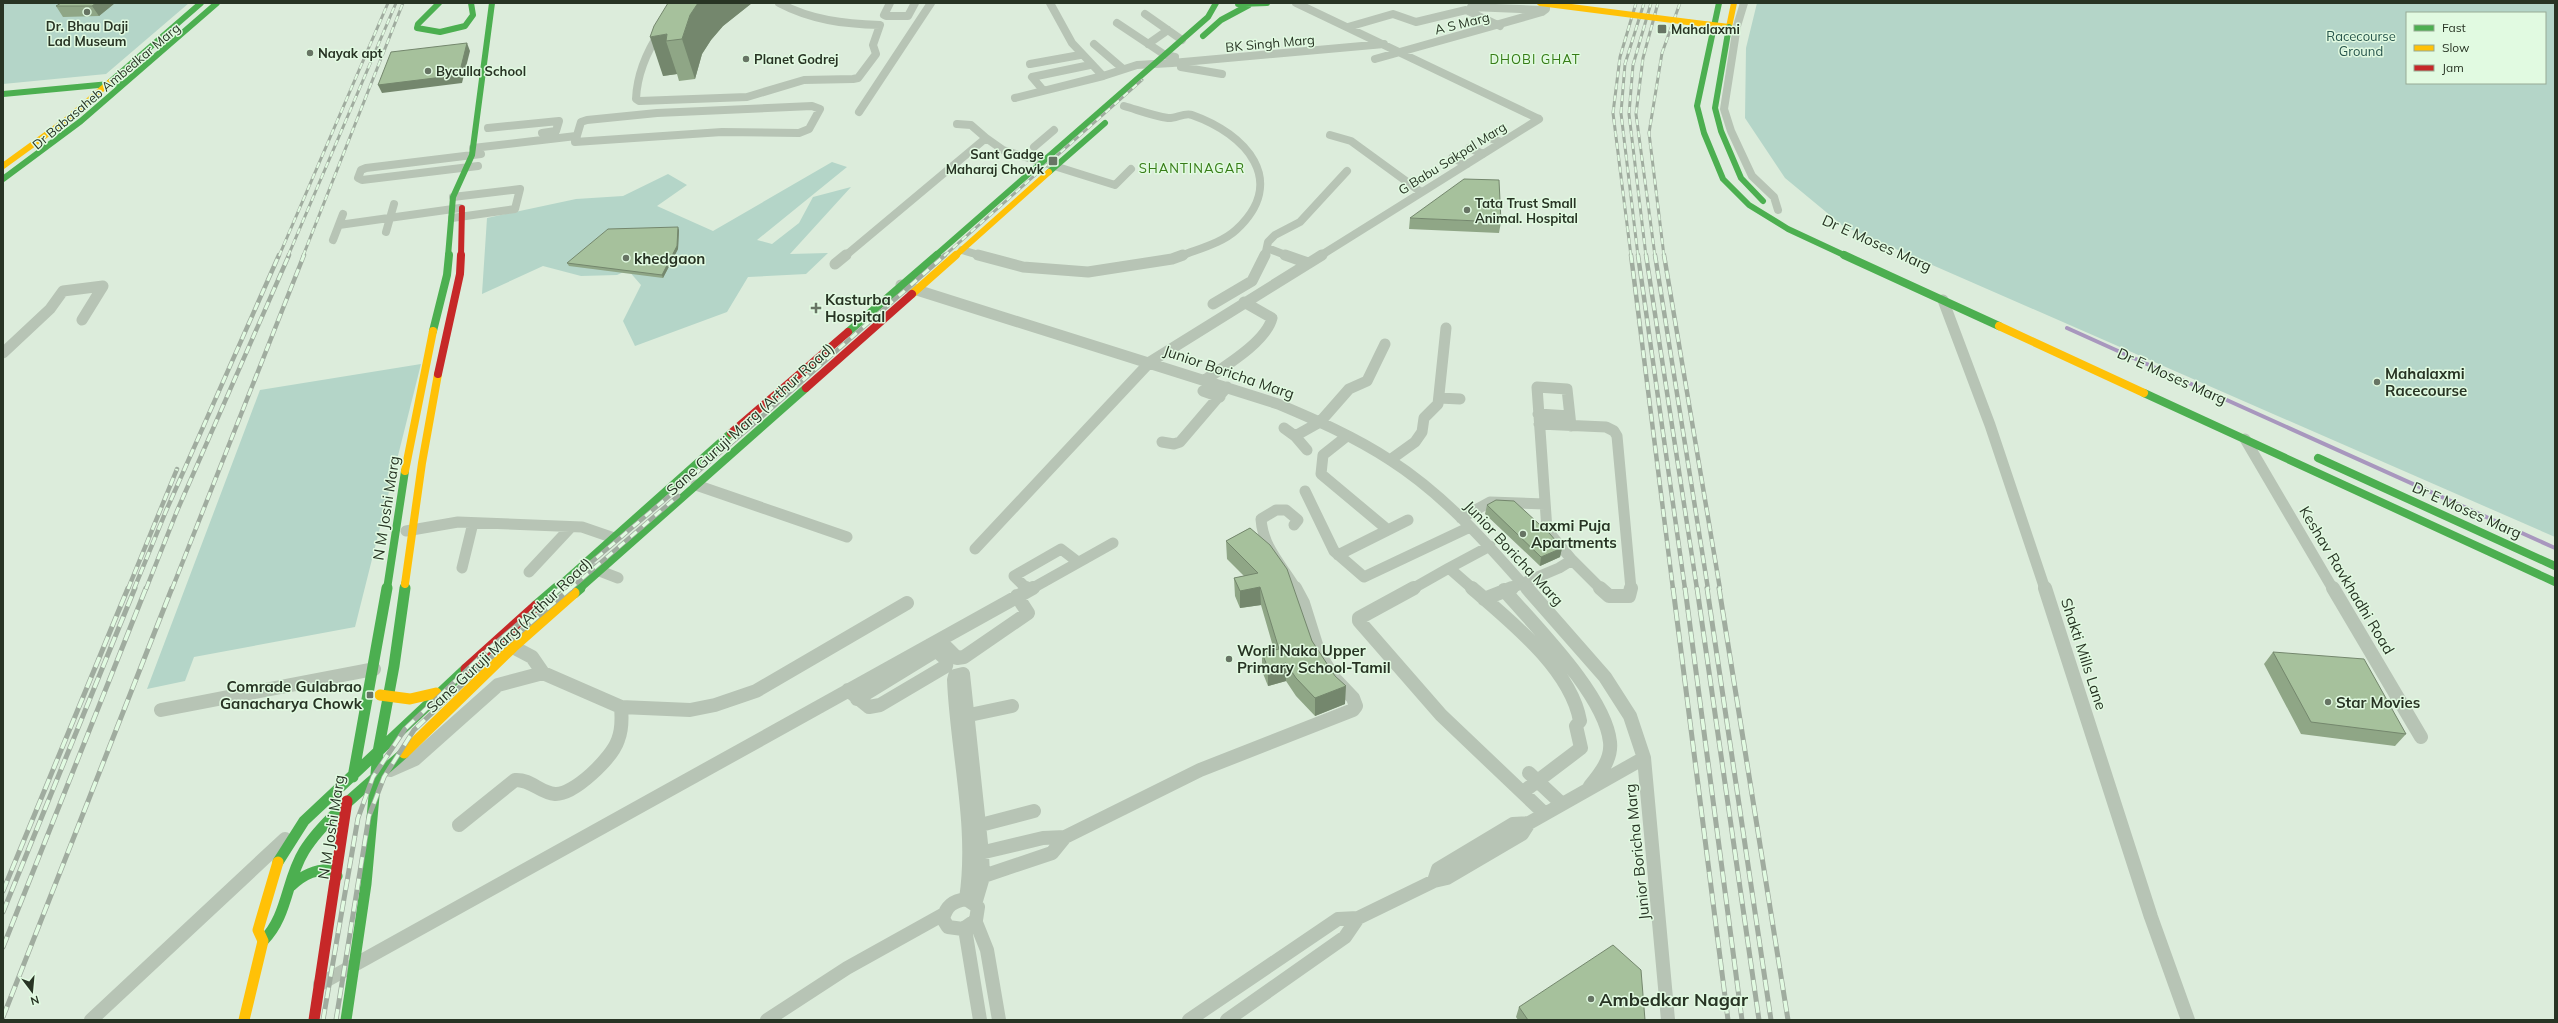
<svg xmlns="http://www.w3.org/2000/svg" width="2558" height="1023" viewBox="0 0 2558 1023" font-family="Mulish,sans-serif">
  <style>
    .green { fill: #b4d5c8; fill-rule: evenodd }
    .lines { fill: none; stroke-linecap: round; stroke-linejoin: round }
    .stream { stroke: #a897be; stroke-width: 4 }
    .street-far2 { stroke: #b7c4b5; stroke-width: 8 }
    .street-far1 { stroke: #b7c4b5; stroke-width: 11 }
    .street { stroke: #b7c4b5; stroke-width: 14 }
    .fast-far2 { stroke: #4caf50; stroke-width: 6 }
    .fast-far1 { stroke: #4caf50; stroke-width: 8 }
    .fast { stroke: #4caf50; stroke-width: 11 }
    .slow-far2 { stroke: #ffc107; stroke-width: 6 }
    .slow-far1 { stroke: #ffc107; stroke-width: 8 }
    .slow { stroke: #ffc107; stroke-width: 11 }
    .jam-far2 { stroke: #c62828; stroke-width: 6 }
    .jam-far1 { stroke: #c62828; stroke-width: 8 }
    .jam { stroke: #c62828; stroke-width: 11 }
    .rail-far2-casing { stroke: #a0ac9f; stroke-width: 3 }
    .rail-far1-casing { stroke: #a0ac9f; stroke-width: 4.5 }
    .rail-casing { stroke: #a0ac9f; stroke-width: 5 }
    .rail-far2 { stroke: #e1fae1; stroke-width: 2; stroke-dasharray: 6; stroke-linecap: butt }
    .rail-far1 { stroke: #e1fae1; stroke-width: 3; stroke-dasharray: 8; stroke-linecap: butt }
    .rail { stroke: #e1fae1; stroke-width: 3.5; stroke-dasharray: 11; stroke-linecap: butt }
    .fast-bridge { stroke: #4caf50; stroke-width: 6 }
    .slow-bridge { stroke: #ffc107; stroke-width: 6 }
    .wall { fill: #8fa686 }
    .shaded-wall { fill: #74876d }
    .building { fill: #a6c19c; stroke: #74876d }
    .poi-dot { fill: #677464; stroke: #e1fae1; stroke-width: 1.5 }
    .labels { text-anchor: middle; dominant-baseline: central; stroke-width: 3; stroke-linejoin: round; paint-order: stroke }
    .far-street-label { font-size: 13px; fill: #283424; stroke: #e1fae1 }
    .far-poi-label { font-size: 13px; font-weight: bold; fill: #283424; stroke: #e1fae1; text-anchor: start }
    .far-park-label { font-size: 13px; fill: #26544b; stroke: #e1fae1 }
    .far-neighbourhood-label { font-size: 13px; letter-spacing: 1px; fill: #377c17; stroke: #e1fae1 }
    .street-label { font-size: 15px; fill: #283424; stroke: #e1fae1 }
    .poi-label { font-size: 15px; font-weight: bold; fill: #283424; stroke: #e1fae1; text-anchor: start }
    .near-poi-label { font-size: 18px; font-weight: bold; fill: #283424; stroke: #e1fae1; text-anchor: start }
  </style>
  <rect width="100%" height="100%" fill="#dcecdb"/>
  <path class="green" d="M3,3H189L106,74L3,84Z
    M1757,3H2555V537L1843,226L1785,178L1745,118L1746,48ZM2407,13H2545V83H2407Z
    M832,162L847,167L757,240L772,244L799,223L813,197L851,187L790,254L828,253L806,274L748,277L727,312L635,346L623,321L641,285L628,270L617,275L581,276L543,266L482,294L487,218L576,199L623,196L668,174L687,185L657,206L713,231Z
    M421,364L355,627L194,657L185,681L147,689L260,390Z"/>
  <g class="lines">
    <path class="stream" d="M2067,328L2555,548"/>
    <path class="street-far2" d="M890,3L884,15L886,16H908L915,3
      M1050,3L1072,43L1103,76L1137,65L1172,63L1384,44
      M1296,3L1539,119
      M1744,3L1737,26L1724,109L1731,131L1752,176L1774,197L1778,210
      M1471,7L1541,10
      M1145,14L1182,40
      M1117,23L1165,55L1175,57
      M1348,27L1393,14L1416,22L1466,10L1500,26
      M661,30C647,51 637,74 636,99L639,101L747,97L804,80L853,79L858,78L876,54L873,45L880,25C844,24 811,20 779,3
      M1094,44L1122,68
      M1148,44L1168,30
      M1375,59L1542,12L1546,9V3
      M1030,64L1080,55
      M1181,67L1222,74
      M1043,90L1032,77L1090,65
      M1015,98L1103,76
      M812,106L820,109L809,129L799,133L722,132L575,142L581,122L587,120L657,113Z
      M1124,106C1138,110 1153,116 1168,118C1175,119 1185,112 1192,115C1246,134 1289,181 1236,230C1222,243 1198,249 1181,256
      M859,112L931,3
      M957,124L971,125L986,138
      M488,128L559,121L556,131L542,133
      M1330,135L1351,141L1421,192
      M1487,137L1501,142
      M1034,147L1054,130
      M473,148L576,136
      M1469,148L1483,154
      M1452,158L1467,164
      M478,166L362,180L358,178L361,170L366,168L481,154
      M452,218L515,209L520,189L453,197
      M339,225L460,208
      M386,232L394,204
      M333,240L343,214
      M1267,248L1288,256
      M962,250L982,256
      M845,256L986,138L1003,150L1115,185L1131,169
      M1265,256L1268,242L1275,235L1300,222L1347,171
      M1320,256L1539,119"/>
    <path class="street-far1" d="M978,255L1023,267L1088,272L1172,259L1183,255
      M1285,255L1308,263
      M835,264L846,255
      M901,285L1278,404C1316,420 1355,437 1390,460C1443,494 1486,542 1527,589
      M1943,300L1990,425L2045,589
      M1213,304L1252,281L1265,255
      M3,353L50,309L63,291L103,286L82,320
      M1205,380C1225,366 1266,342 1272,318L1244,302
      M1203,391L1220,397
      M1439,398L1460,399
      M1538,414L1570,416
      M1539,424L1606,427L1614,431L1617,436L1631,589
      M1284,428L1295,436L1307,450
      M1295,436L1320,422L1349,389L1367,381L1385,344
      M1347,436L1323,455L1321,474L1388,530
      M2245,439L2333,589
      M1162,442L1174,444L1180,442L1227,387
      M1390,460L1415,442L1422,432L1424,418L1438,404L1446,328
      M696,485L847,537
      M1305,491L1334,551L1364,577L1470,527
      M1461,518L1490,502L1545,504
      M1294,525L1298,520L1286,510H1276L1261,519C1263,548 1282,565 1296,589
      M406,531L458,522L582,527L614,538
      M975,549L1150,362L1322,255
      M1338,555L1408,520
      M1572,560L1601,589
      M462,568L473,523
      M592,568L618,578
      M1449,568L1490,546
      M529,572L571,527
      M1027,589L1014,576L1061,549L1078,562
      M1031,589L1113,543
      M1412,589L1449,568L1473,589
      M1509,589L1559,568L1572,560L1547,530L1537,387L1567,389L1571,426"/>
    <path class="street" d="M1026,588L1028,590
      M1414,588L1359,618V621L1441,715L1545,814
      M1472,588C1510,621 1571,669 1580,721L1576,726L1581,748L1523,792
      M1527,588L1605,677L1630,716L1644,758L1668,1020
      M1600,588L1609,596H1629L1631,588
      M2045,588L2151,917L2188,1020
      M2333,588L2421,737
      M1504,590C1535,626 1605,695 1610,742C1612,759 1600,774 1590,786
      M1484,599L1512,588
      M943,644L957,658L964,657L1028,613L1017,596
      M513,647L532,657L543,673L621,707L690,710L715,705L756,691L907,603
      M848,690L869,707L880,705L946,666L947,660L930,645
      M857,699L937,650
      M161,710L374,669
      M960,717L1012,706
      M390,770L415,759L498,685L543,673
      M1529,773L1562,804
      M459,825L515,780C531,779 540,793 555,794C574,795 612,758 618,740C622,730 622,718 621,707
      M973,827L1034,811
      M976,854L1043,838L1065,837
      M969,881L1052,853L1065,837L1200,770L1353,710L1356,706L1353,698L1334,678L1319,654L1303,603L1295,588
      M1434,881L1438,869L1513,824L1529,823L1644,758
      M966,899C977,827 957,752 954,680L955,676L963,674L982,853L983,877L975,904
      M966,899L978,907L976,920L963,929L948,927L943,919C946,906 953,901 966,899Z
      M975,920L987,950L999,1020
      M965,929L980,1020
      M320,984L1033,588
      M91,1020L285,839
      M767,1020L847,968L944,914
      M1189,1020L1338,919L1358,918L1434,881L1447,878L1522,834L1529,823
      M1227,1020L1345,937L1358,918"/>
    <path class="fast-far2" d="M439,3L418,24L417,28L440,32L465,26L473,15L471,3
      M1719,3L1697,106L1704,133L1723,179L1749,205L1788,229L1846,256
      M1238,4L1267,3
      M1203,36L1221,20L1249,5
      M110,82L201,3
      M3,94L120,83
      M1049,172L1105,123
      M448,256L453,197L472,155L492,3
      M935,256L1208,17L1216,3"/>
    <path class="fast-far1" d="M1844,255L1999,326
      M433,331L447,275L449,255
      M848,332L937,255
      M2144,393L2555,582
      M2318,458L2555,566
      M387,589L405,471
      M404,589L405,584
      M556,589L731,433
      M579,589L806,388"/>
    <path class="fast" d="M574,593L580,588
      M536,606L557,588
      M353,777L387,588
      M278,862L304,821L466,669
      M291,886C304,874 317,868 334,870L337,876
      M263,941C288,916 286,880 304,851C324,818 374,780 404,753
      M346,1020L366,884L378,752L394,666L405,588"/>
    <path class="slow-far2" d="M1688,22L1729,27
      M1729,27L1734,3
      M3,166L65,121L110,82
      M955,256L1049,172"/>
    <path class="slow-far1" d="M912,294L956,255
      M1999,326L2144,393
      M405,471L433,331
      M405,584L422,463L438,374"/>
    <path class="slow" d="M380,695L410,699L436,693
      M404,753L513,647L574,593
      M244,1020L263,941L258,930L278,862"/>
    <path class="jam-far2" d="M461,256L462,208"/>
    <path class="jam-far1" d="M438,374L460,274L461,255
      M806,388L912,294
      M731,433L848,332"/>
    <path class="jam" d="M466,669L536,606
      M314,1020L347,801"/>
    <defs>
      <path id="rail-far2" d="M279,256L388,3
        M288,256L396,3
        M303,256L403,3
        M944,256L1142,80
        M1631,256L1613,113L1620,57L1636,3
        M1638,256L1621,113L1625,64L1644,3
        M1646,256L1629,114L1633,65L1651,3
        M1655,256L1636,114L1643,58L1658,3
        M1664,256L1649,133L1662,53L1680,3"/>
      <path id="rail-far1" d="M1631,255L1673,589
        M1638,255L1685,589
        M1646,255L1697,589
        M1655,255L1708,589
        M1664,255L1720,589
        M128,589L177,469
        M134,589L166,511L279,255
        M146,589L177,511L289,255
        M172,589L304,255
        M560,589L750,427L945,255
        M570,589L678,496"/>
      <path id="rail" d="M1673,588L1728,1020
        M1685,588L1742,1020
        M1697,588L1759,1020
        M1707,588L1771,1020
        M1719,588L1788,1020
        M3,891L128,588
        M3,912L135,588
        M3,947L146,588
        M3,1017L172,588
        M323,1020L358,818L373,777L405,729L490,648L561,588
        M336,1020L369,816L384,777L414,730L500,649L571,588"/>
    </defs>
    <use href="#rail-far2" class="rail-far2-casing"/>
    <use href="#rail-far1" class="rail-far1-casing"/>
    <use href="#rail" class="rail-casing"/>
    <use href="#rail-far2" class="rail-far2"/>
    <use href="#rail-far1" class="rail-far1"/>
    <use href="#rail" class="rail"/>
    <path class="fast-bridge" d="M1729,27L1715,108L1721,131L1741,178L1763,201
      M3,179L81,121L217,3"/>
    <path class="slow-bridge" d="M1540,3L1688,22"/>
  </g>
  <path class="wall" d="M115,3L99,16L63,17L56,6Z
    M668,3H752L723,26L711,40L702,54L695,79L679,81L677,74L663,76Z
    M1410,218L1501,222L1499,233L1409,229Z
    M679,230L678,249L663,278L569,266L567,263Z
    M1487,505L1562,548L1560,557L1540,566L1485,514Z
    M1250,528L1312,641L1345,704L1315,716L1296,696L1286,681L1268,686L1262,671V653L1274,650L1261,605L1240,608L1235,596L1234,578L1244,576L1227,559L1226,541Z
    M2273,652L2406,734L2395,746L2301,734L2264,664Z
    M1519,1007L1645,1020H1518L1516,1017Z"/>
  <path class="shaded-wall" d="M96,3H115L99,16L92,6Z
    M698,3H752L723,26L711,40L702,54L695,79L682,39L690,15Z
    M667,34L666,41L677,74L663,76L650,37Z
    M467,43L470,51L462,83L382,93L378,85Z
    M678,227L679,230L678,249L663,278L662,275Z
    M1562,548L1560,557L1540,566L1541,557Z
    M1260,587L1261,605L1240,608V591Z
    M1286,663V681L1268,686V668Z
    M1346,686L1345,704L1315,716V698Z"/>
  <path class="building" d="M61,3H96L92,6H56Z
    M668,3H698L690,15L682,39L666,41L667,34L650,37L654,26Z
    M467,43L459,75L378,85L391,52Z
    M1464,179L1499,180L1501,222L1410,218Z
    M678,227L677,246L662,275L567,263L608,229Z
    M1496,500L1514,501L1550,534L1562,548L1541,557L1487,505Z
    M1250,528L1270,545L1287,569L1312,641L1335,676L1346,686L1315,698L1296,678L1286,663L1268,668L1262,653L1279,649L1260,587L1240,591L1234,578L1258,573L1226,541Z
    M2273,652L2364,659L2406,734L2311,722Z
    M1613,945L1641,970L1645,1020H1528L1519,1007Z"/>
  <g class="poi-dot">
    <circle cx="87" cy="12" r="4"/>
    <rect x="1657" y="24" width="10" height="10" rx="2"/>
    <circle cx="310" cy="53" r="4"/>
    <circle cx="746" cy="59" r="4"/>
    <circle cx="428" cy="71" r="4"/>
    <rect x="1048" y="156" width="10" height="10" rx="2"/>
    <circle cx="1467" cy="210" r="4"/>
    <circle cx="626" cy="258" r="4"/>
    <path d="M814 302h4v4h4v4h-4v4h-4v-4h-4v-4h4z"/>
    <circle cx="2377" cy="382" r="4"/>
    <circle cx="1523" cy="534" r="4"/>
    <circle cx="1229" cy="659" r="4"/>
    <rect x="366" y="691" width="8" height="8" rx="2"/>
    <circle cx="2328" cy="702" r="4"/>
    <circle cx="1591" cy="999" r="4"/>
  </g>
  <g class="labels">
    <g class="far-street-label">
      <text transform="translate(1462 23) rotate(-14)">A S Marg</text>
      <text transform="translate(1270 43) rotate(-5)">BK Singh Marg</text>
      <text transform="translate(106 86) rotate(-40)">Dr Babasaheb Ambedkar Marg</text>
      <text transform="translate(1452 158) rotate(-32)">G Babu Sakpal Marg</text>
    </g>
    <g class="far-poi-label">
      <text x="87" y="26" text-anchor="middle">Dr. Bhau Daji<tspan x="87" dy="15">Lad Museum</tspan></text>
      <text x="1671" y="29">Mahalaxmi</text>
      <text x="318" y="53">Nayak apt</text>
      <text x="754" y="59">Planet Godrej</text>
      <text x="436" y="71">Byculla School</text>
      <text x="1044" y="154" text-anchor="end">Sant Gadge<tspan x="1044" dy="15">Maharaj Chowk</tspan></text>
      <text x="1475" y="203">Tata Trust Small<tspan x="1475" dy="15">Animal. Hospital</tspan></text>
    </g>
    <g class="far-park-label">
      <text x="2361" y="36">Racecourse<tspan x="2361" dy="15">Ground</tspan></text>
    </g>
    <g class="far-neighbourhood-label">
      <text x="1535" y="59">DHOBI GHAT</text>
      <text x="1192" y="168">SHANTINAGAR</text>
    </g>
    <g class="street-label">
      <text transform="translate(1877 243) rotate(24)">Dr E Moses Marg</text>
      <text transform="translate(1229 372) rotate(19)">Junior Boricha Marg</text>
      <text transform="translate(2172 376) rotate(24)">Dr E Moses Marg</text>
      <text transform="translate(750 419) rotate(-42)">Sane Guruji Marg (Arthur Road)</text>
      <text transform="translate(386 508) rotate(-81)">N M Joshi Marg</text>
      <text transform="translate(2467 510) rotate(24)">Dr E Moses Marg</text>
      <text transform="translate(1514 553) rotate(47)">Junior Boricha Marg</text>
      <text transform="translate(2347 580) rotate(59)">Keshav Ravkhadhi Road</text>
      <text transform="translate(509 635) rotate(-43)">Sane Guruji Marg (Arthur Road)</text>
      <text transform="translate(2084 654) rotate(72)">Shakti Mills Lane</text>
      <text transform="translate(331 827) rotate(-81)">N M Joshi Marg</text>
      <text transform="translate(1637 852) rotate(-96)">Junior Boricha Marg</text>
    </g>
    <g class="poi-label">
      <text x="634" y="258">khedgaon</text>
      <text x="825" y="299">Kasturba<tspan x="825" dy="17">Hospital</tspan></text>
      <text x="2385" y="373">Mahalaxmi<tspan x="2385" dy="17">Racecourse</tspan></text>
      <text x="1531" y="525">Laxmi Puja<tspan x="1531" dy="17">Apartments</tspan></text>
      <text x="1237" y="650">Worli Naka Upper<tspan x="1237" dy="17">Primary School-Tamil</tspan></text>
      <text x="362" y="686" text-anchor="end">Comrade Gulabrao<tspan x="362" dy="17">Ganacharya Chowk</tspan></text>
      <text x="2336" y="702">Star Movies</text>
    </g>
    <g class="near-poi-label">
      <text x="1599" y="999">Ambedkar Nagar</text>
    </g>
  </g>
  <rect width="2558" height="1023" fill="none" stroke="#283424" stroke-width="8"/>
  <rect x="2406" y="12" width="140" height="72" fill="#e1fae1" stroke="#97ab95"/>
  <rect x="2414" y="25" width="20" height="6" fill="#4caf50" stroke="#97ab95"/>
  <text x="2442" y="32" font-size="12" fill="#283424">Fast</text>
  <rect x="2414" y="45" width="20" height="6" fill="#ffc107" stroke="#97ab95"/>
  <text x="2442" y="52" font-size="12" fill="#283424">Slow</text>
  <rect x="2414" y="65" width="20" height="6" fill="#c62828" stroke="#97ab95"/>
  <text x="2442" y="72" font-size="12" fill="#283424">Jam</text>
  <g transform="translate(32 991) rotate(164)" stroke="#e1fae1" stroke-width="3" paint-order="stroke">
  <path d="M0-3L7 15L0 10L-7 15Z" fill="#283424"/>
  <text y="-6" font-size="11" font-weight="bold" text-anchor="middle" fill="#283424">N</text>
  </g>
</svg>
